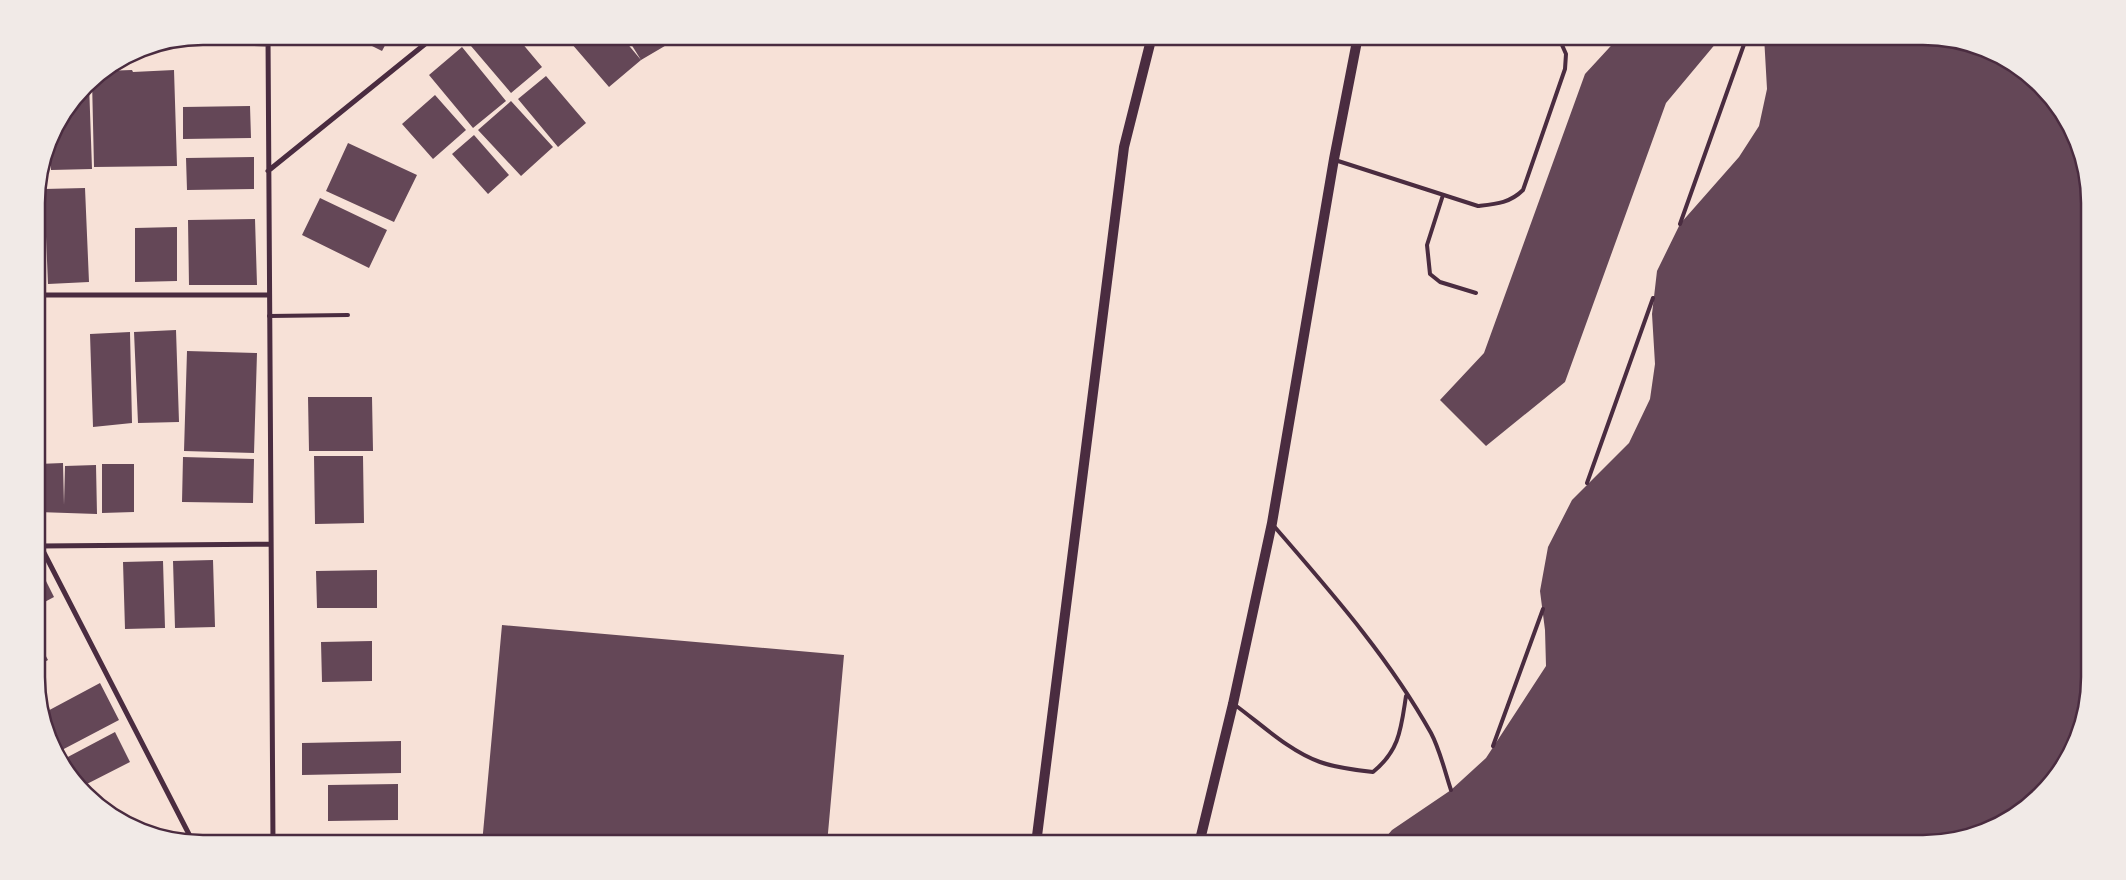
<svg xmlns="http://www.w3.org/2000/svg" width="2126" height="880" viewBox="0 0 2126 880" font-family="Barlow,sans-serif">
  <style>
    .building { fill: #644757 }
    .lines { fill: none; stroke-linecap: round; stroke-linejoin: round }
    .service { stroke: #4a2c40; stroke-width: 4 }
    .minor { stroke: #4a2c40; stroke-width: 5 }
    .secondary { stroke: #4a2c40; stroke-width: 10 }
    .rim { fill: none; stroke: #4a2c40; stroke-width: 2.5 }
  </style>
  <rect width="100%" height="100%" fill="#f7e1d7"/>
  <path class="building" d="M352,36H390L382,51Z
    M483,36H516L542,67L511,93L471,46Z
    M565,36H621L641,60L609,87Z
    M626,36H673L675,40L641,60Z
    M1620,36H1722L1666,103L1565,382L1486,446L1440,400L1484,353L1585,74Z
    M1764,36H1923L1977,45L2016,65L2055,101L2088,181L2090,677L2081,731L2055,778L2024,809L1977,835L1934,843L1380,844L1392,830L1451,790L1486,758L1546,666L1545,630L1540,591L1548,547L1572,500L1629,443L1650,399L1655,364L1652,314L1657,271L1680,224L1739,157L1759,126L1767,89Z
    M462,47L506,101L473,128L429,75Z
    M132,70L133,72L174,70L177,166L94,167L92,80L103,71Z
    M546,76L586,123L558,147L518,99Z
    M89,83L92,169L51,170L50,141L53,130Z
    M435,95L466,130L433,159L402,124Z
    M511,101L553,147L521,176L478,130Z
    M250,106L251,138L183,139V107Z
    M474,135L509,175L488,194L452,154Z
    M348,143L417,175L394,222L326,191Z
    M49,146L50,163H44Z
    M254,157V189L187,190L186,158Z
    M85,188L89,282L48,284L44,189Z
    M37,189H40L43,284H37Z
    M320,198L387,230L369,268L302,235Z
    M255,219L257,285H189L188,220Z
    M177,227V281L135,282V228Z
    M176,330L179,422L138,423L134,332Z
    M130,332L132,423L93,427L90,334Z
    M187,351L257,353L254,453L184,451Z
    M308,397H372L373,451H309Z
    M314,456H363L364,523L315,524Z
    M183,457L254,459L253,503L182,502Z
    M63,463L64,505L65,466L96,465L97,514L38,512V464Z
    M102,464H134V512L102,513Z
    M213,560L215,627L175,628L173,561Z
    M163,561L165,628L125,629L123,562Z
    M39,567L54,597L39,605Z
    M377,570V608H317L316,571Z
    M502,625L844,655L827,844H482Z
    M372,641V681L322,682L321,642Z
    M39,643L48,660L39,665Z
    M100,683L119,720L60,751L42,714Z
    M115,732L130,762L79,788L64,759Z
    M401,741V773L302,775V743Z
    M398,784V820L328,821V785Z
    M171,833L174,839L163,837Z"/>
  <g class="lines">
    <path class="service" d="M1335,160L1478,206C1496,204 1510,203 1523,190L1565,69L1566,54L1558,36
      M1443,195L1427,245L1430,274L1440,282L1476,293
      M1680,224L1747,36
      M269,316L348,315
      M1587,483L1653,298
      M1273,525C1330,591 1388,656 1431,733C1440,750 1445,772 1451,790
      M1235,705C1261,724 1289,751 1320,762C1337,768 1355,770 1373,772C1400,750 1401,728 1406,696
      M1493,746L1543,609"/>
    <path class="minor" d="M268,36L273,844
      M179,41L268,44
      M268,171L435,36
      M37,295H269
      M39,543L193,842
      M40,546L271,544"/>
    <path class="secondary" d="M1036,844L1124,147L1152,36
      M1199,844L1233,704L1272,523L1334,159L1358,36"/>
  </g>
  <path d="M0 0H2126V880H0ZM203 45H1923A158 158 0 0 1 2081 203V677A158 158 0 0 1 1923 835H203A158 158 0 0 1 45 677V203A158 158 0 0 1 203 45Z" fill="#f1eae7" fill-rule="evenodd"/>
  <path class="rim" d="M203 45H1923A158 158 0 0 1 2081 203V677A158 158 0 0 1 1923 835H203A158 158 0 0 1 45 677V203A158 158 0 0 1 203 45Z"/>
</svg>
